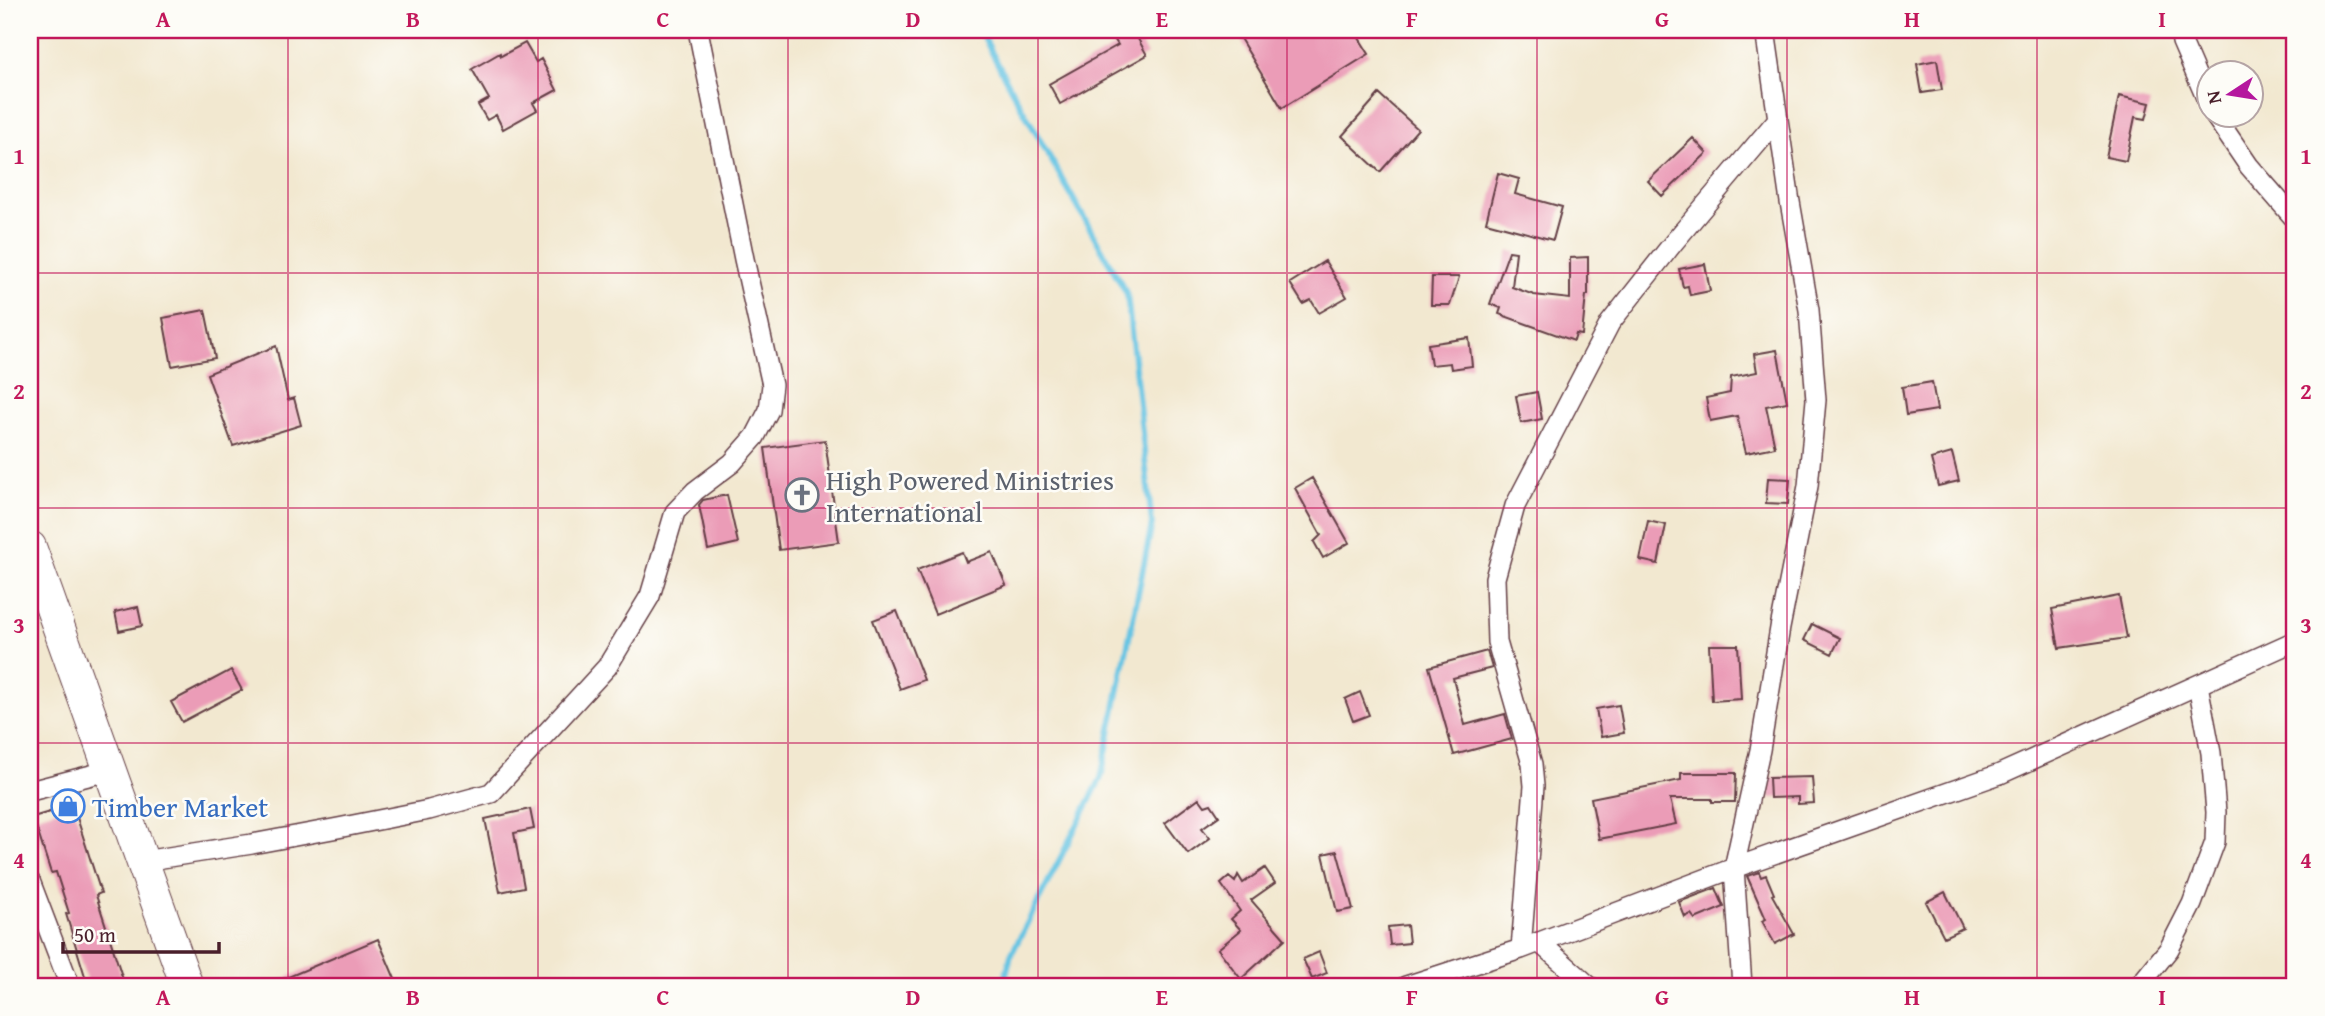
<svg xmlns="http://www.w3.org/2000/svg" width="2325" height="1016" viewBox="0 0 2325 1016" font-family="'Gentium Book Plus',serif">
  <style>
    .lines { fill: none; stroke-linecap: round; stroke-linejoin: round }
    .stream { stroke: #65c4e3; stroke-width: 6 }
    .building { fill: #eb9cb7 }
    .minor-casing { stroke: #633d44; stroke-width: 22 }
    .trunk-casing { stroke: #633d44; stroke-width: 34 }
    .minor { stroke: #fff; stroke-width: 19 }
    .trunk { stroke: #fff; stroke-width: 32 }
    .grid { fill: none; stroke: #c2185b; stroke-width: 2; stroke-opacity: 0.55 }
    .labels { text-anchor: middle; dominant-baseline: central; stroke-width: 5; stroke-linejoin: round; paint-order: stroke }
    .worship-label { font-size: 28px; fill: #5b616d; stroke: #fdfcf7; text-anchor: start }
    .shop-label { font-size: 28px; fill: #366cbe; stroke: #fdfcf7; text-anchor: start }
    .neatline { fill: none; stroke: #c2185b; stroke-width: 2.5 }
    .grid-label { font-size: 23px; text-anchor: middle; font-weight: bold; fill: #c2185b }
  </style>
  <rect width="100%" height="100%" fill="#fdfcf7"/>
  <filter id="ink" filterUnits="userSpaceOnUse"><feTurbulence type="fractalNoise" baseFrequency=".0143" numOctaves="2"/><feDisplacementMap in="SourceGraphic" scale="14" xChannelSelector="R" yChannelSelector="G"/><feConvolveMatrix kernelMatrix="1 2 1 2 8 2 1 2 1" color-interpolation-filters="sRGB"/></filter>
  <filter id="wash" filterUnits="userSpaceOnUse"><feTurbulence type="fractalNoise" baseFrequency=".00686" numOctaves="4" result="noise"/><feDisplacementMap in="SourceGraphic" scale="28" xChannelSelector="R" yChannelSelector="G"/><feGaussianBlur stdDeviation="1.57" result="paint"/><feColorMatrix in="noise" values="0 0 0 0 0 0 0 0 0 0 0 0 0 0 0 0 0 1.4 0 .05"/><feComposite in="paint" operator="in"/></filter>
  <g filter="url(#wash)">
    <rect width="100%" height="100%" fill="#f2e8d0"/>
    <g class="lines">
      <path class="stream" d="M980,30L1010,87L1127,294L1152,524L1101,778L1011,955L1003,986"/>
    </g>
    <g id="blocks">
      <path class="building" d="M1126,30H1133L1147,55L1060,104L1049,84L1118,45L1113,37Z
        M1235,30H1354L1369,54L1282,108Z
        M525,43L536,62L541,59L557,90L533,103L537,110L503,129L496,115L487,120L478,105L489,99L472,69L500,53L501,56Z
        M1937,60L1942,90L1922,93L1917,64Z
        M1379,94L1418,129L1380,172L1342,136Z
        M2119,96L2150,103L2146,119L2135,117L2126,161L2106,157Z
        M1693,138L1707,153L1662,196L1648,181Z
        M1498,173L1519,179L1515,194L1562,207L1553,240L1486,222Z
        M1509,251L1516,252L1512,287L1534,295L1570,299V258L1588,257V295H1586L1582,335L1576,334L1574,341L1499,314L1501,308L1490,304Z
        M1325,261L1347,297L1319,313L1311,300L1303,304L1290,283Z
        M1705,264L1710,291L1690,295L1688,286L1683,287L1679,269Z
        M1432,277H1459L1450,305H1431Z
        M205,310L215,358L172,366L163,318Z
        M1469,338L1472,366L1451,369L1450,363L1431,365L1428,344Z
        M276,346L288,400L294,398L301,425L233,446L207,374Z
        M1777,350L1787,402L1766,406L1775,447L1746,453L1737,416L1710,421L1706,398L1730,393L1731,377L1757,372L1754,354Z
        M1932,382L1937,410L1906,415L1902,387Z
        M1537,392L1542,419L1521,423L1516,396Z
        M825,440L839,542L779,550L765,448Z
        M1952,453L1959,481L1938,486L1931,459Z
        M1312,478L1349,543L1323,558L1314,542L1321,535L1295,488Z
        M1768,478L1790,479L1788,504L1766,503Z
        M727,495L738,543L708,550L699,505L703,500Z
        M1648,521L1666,525L1658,564L1640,560Z
        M962,552L966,562L992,552L1006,585L935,614L917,570Z
        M2119,596L2127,638L2059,648L2052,609Z
        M138,607L142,626L119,631L115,612Z
        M897,611L924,680L900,689L873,620Z
        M1812,624L1840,638L1832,654L1804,640Z
        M1709,645H1738L1741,699L1712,701Z
        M1487,651L1492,668L1453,678L1465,725L1505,714L1512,739L1454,755L1429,667Z
        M231,670L242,690L182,722L171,702Z
        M1360,692L1369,715L1353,721L1345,699Z
        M1619,705L1624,733L1601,737L1596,709Z
        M1681,773H1736L1735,802H1712V799H1670L1676,824L1599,839L1591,798L1681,780Z
        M1812,777L1814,803L1798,804V797L1770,798L1769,778Z
        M1199,798L1205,806L1211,804L1219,816L1202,828L1210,838L1188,854L1165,823Z
        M73,805L101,893L96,895L125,986H88L66,914L69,913L56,872L51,873L33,817Z
        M530,809L534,829L514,833L524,887L500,892L485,819Z
        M1337,851L1353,909L1337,912L1323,854Z
        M1265,868L1275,883L1251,900L1285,939L1241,979L1218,949L1241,930L1231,919L1240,911L1221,884L1229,877L1235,882L1238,875L1243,883Z
        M1759,872L1761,877L1766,875L1774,894L1772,895L1794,934L1775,944L1762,921L1766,919L1747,876Z
        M1716,888L1724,907L1695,919L1691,914L1685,917L1679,902Z
        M1945,892L1963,928L1944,937L1926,902Z
        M1407,925L1409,943L1390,945L1388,927Z
        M378,939L398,986H374L371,979L354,986H267Z
        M1319,952L1327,973L1312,979L1303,959Z"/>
    </g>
  </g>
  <g filter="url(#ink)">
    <use href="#blocks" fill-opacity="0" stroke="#633d44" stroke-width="2"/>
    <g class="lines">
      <defs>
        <path id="minor" d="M2180,30L2182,42L2210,107
          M2215,116L2249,166L2295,219
          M30,791L111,770
          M143,861L252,844L338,828L429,810L491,793L607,667L650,596L675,512L695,491L732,463L755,437L769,410L772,385L744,259L698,30
          M30,881L70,986
          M1539,942L1589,986
          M1521,949L1534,786L1532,764L1497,642L1495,578L1515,506L1610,323L1674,242L1778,119
          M1406,986L1521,949L1734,868L2000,774L2295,641
          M1742,986L1734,868L1760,750L1780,628L1808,486L1816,400L1809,310L1790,202L1765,30
          M2137,986H2139L2169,949L2192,904L2215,842L2216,812L2211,753L2198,685"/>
        <path id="trunk" d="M30,547L187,986"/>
      </defs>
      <use href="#minor" class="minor-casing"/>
      <use href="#trunk" class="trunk-casing"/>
      <use href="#minor" class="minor"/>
      <use href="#trunk" class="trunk"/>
    </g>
  </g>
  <path class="grid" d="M288,30V986M538,30V986M788,30V986M1038,30V986M1287,30V986M1537,30V986M1787,30V986M2037,30V986M30,273H2295M30,508H2295M30,743H2295"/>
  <defs>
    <symbol id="church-ring" viewBox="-11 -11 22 22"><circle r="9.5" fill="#fdfcf7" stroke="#6b7280" stroke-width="1.5"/><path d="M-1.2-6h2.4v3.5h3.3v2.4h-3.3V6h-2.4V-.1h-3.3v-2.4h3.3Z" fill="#6b7280"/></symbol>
    <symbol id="shop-ring" viewBox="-11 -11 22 22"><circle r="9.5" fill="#fdfcf7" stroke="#3f7fe0" stroke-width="1.5"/><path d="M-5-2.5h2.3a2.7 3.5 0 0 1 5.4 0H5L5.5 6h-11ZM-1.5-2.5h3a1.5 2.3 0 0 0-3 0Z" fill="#3f7fe0"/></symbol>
  </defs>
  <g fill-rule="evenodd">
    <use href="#church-ring" x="783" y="476" width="38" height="38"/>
    <use href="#shop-ring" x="49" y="787" width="38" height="38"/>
  </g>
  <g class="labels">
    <g class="worship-label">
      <text x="826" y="479">High Powered Ministries<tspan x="826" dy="32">International</tspan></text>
    </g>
    <g class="shop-label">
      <text x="92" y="806">Timber Market</text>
    </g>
  </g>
  <rect width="2325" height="1016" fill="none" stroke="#fdfcf7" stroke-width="77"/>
  <g transform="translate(2230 94) rotate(258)"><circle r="33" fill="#fdfcf7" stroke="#b5a4a5" stroke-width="2"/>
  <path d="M0-5L12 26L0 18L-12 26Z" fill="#b5179e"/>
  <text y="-10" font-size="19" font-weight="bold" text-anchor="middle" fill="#4a1f2b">N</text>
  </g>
  <path d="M63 942v10h156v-10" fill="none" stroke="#4a1f2b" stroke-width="3.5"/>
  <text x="74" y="942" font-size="21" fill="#4a1f2b" stroke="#fdfcf7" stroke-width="5" paint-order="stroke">50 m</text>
  <rect x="38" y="38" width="2248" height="940" class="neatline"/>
  <g class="grid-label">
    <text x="163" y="27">A</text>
    <text x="413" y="27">B</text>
    <text x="663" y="27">C</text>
    <text x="913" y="27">D</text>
    <text x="1162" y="27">E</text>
    <text x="1412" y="27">F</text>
    <text x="1662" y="27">G</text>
    <text x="1912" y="27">H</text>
    <text x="2162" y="27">I</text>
    <text x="19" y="164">1</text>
    <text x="2306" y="164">1</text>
    <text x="19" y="399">2</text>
    <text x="2306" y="399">2</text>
    <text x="19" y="633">3</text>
    <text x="2306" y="633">3</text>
    <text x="19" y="868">4</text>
    <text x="2306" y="868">4</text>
    <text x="163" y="1005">A</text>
    <text x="413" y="1005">B</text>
    <text x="663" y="1005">C</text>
    <text x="913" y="1005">D</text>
    <text x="1162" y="1005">E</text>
    <text x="1412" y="1005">F</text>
    <text x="1662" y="1005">G</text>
    <text x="1912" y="1005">H</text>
    <text x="2162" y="1005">I</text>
  </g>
</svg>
